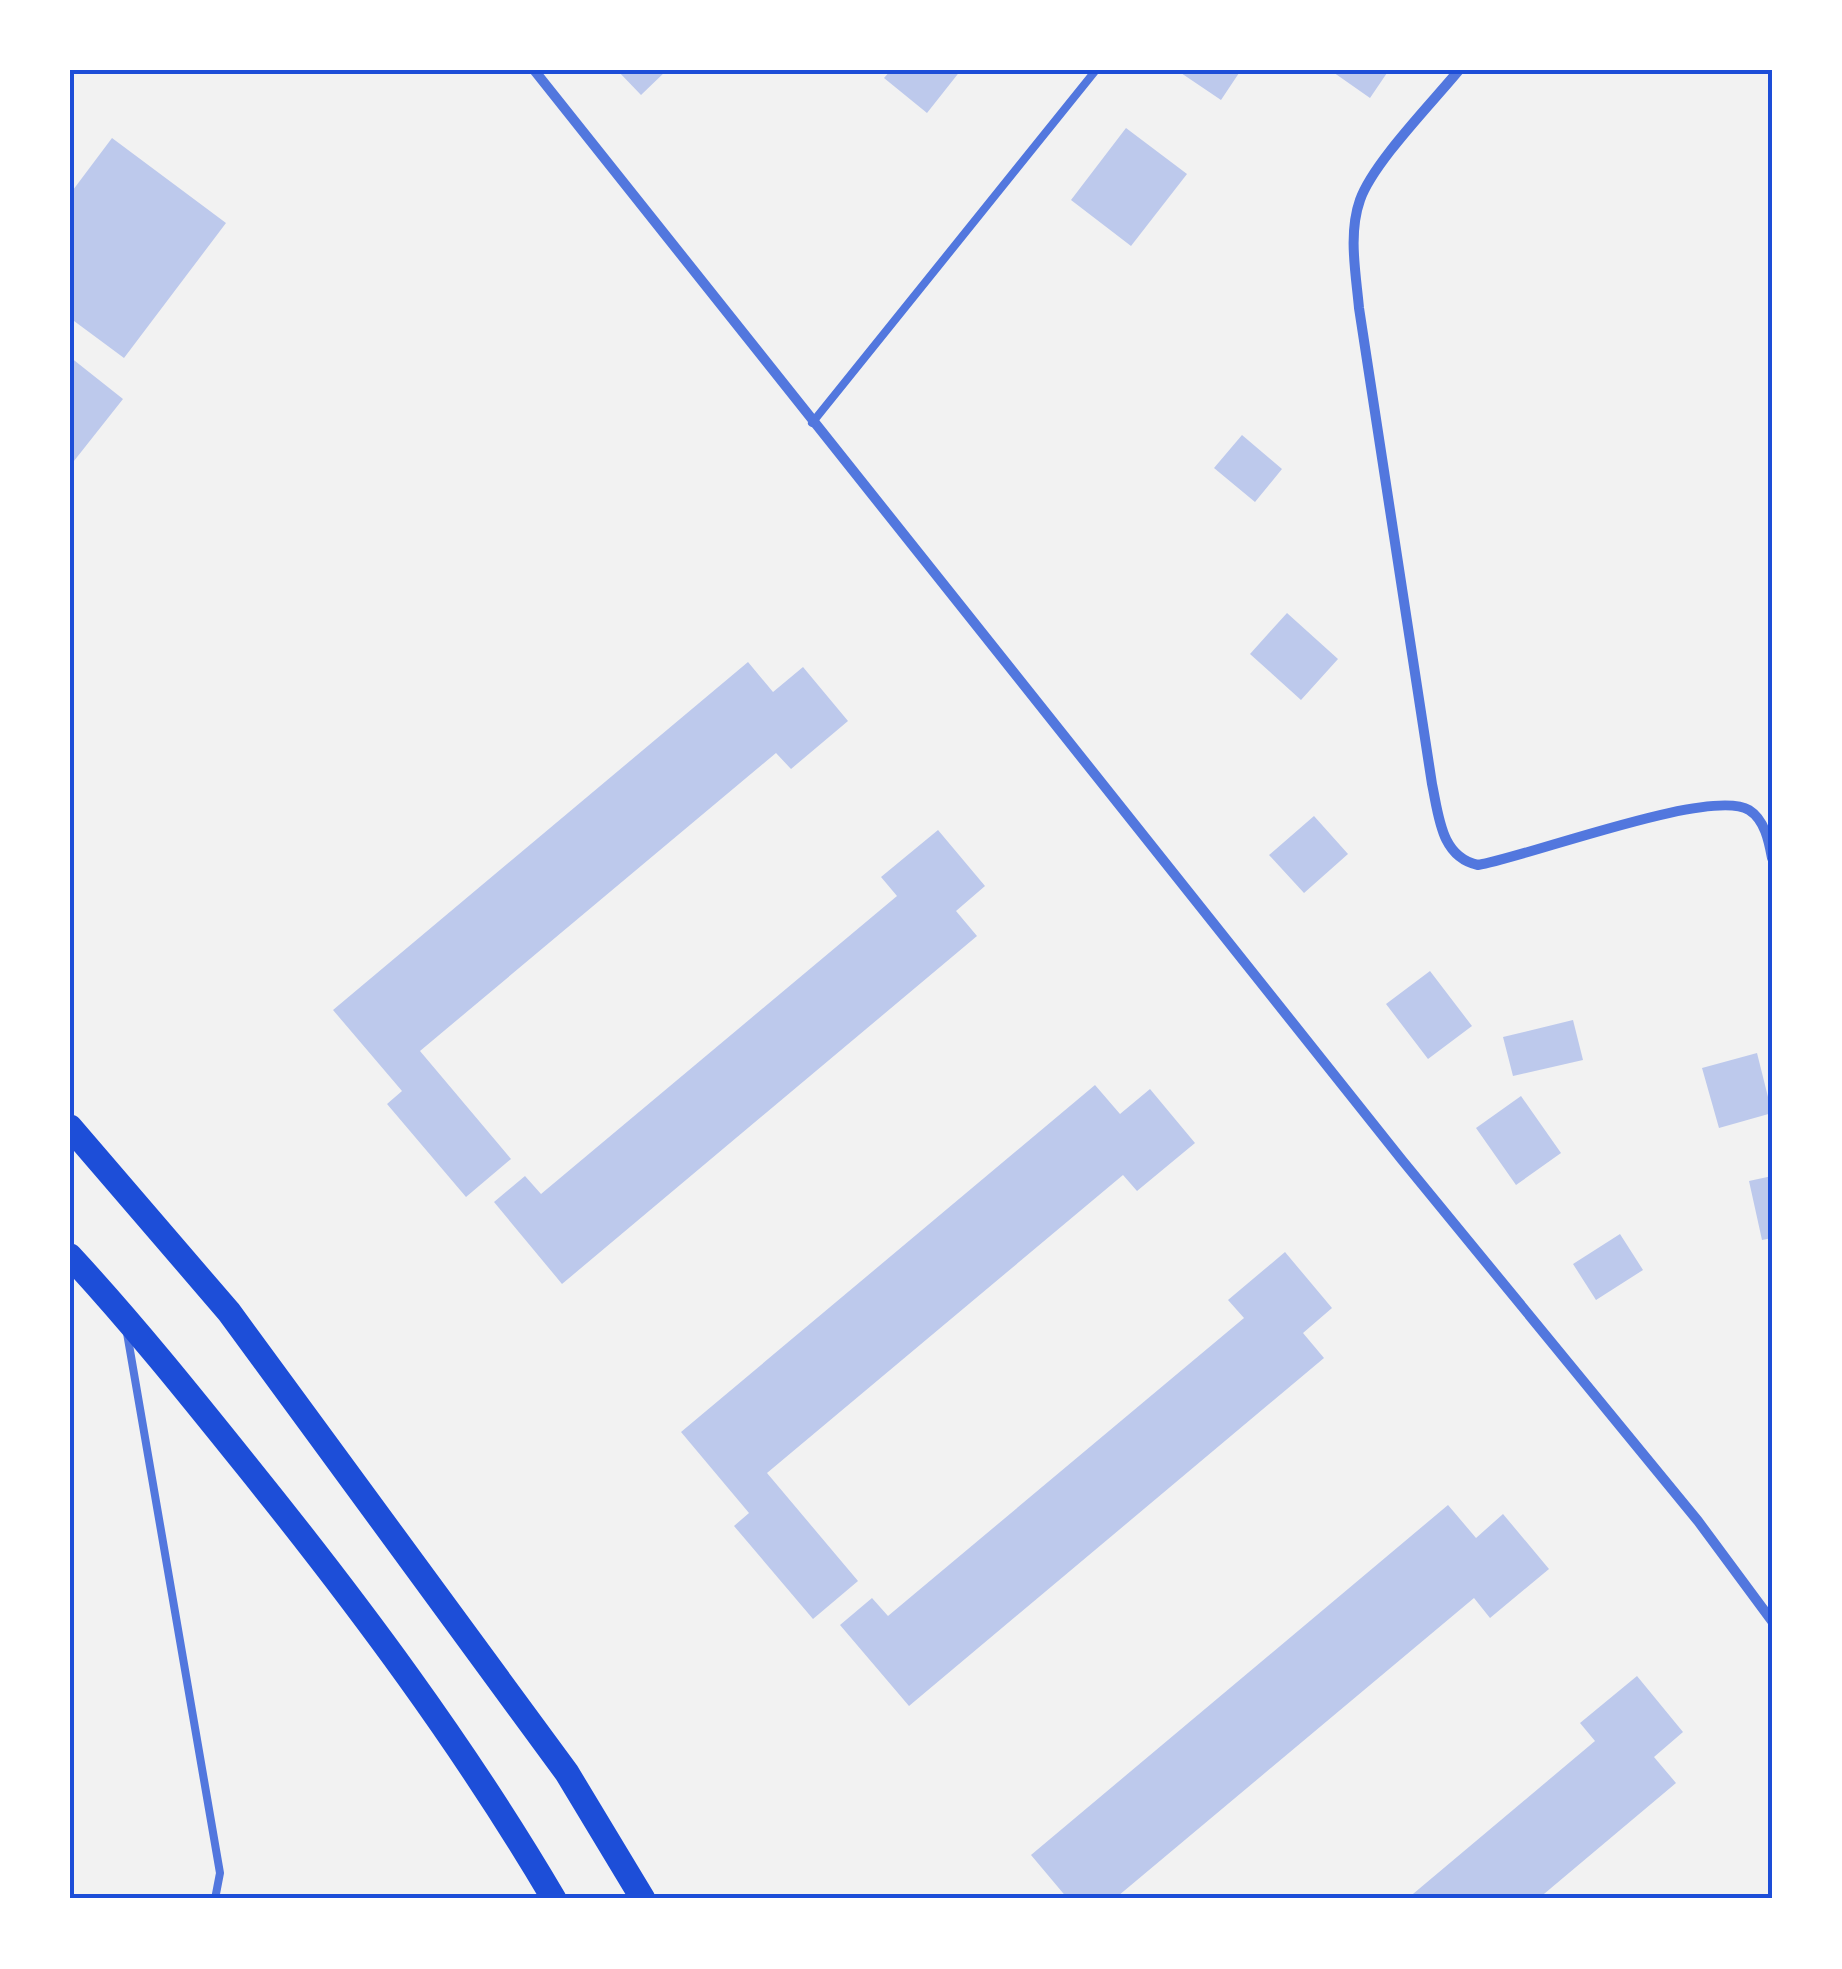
<svg xmlns="http://www.w3.org/2000/svg" width="1842" height="1969" viewBox="0 0 1842 1969" font-family="Arial,sans-serif">
  <style>
    .building { fill: #bdc9ec }
    .lines { fill: none; stroke-linecap: round; stroke-linejoin: round }
    .service { stroke: #5277de; stroke-width: 8 }
    .minor { stroke: #5277de; stroke-width: 10 }
    .primary { stroke: #1d4ed8; stroke-width: 25 }
    .neatline { fill: none; stroke: #1d4ed8; stroke-width: 4 }
  </style>
  <rect width="100%" height="100%" fill="#f2f2f2"/>
  <path class="building" d="M617,70H667L641,95Z
    M891,70H961L927,113L884,78Z
    M1183,70H1241L1221,100L1181,73Z
    M1330,70H1389L1370,98Z
    M1126,128L1187,174L1131,246L1071,200Z
    M112,138L226,223L124,358L70,318V194Z
    M70,357L123,399L70,466Z
    M1242,435L1282,469L1255,502L1214,468Z
    M1287,613L1338,659L1301,700L1250,654Z
    M748,662L773,692L803,667L848,721L791,769L776,753L420,1051L511,1159L466,1197L387,1104L402,1091L333,1010Z
    M1314,816L1348,854L1304,893L1269,855Z
    M938,830L985,886L956,911L977,936L562,1284L494,1202L525,1176L541,1194L897,896L881,877Z
    M1430,971L1472,1026L1428,1059L1386,1004Z
    M1573,1020L1583,1060L1513,1076L1503,1037Z
    M1757,1053L1772,1113L1719,1128L1702,1068Z
    M1095,1085L1120,1114L1150,1089L1195,1143L1137,1191L1123,1175L767,1473L858,1581L813,1619L734,1526L749,1513L681,1432Z
    M1521,1096L1561,1153L1516,1185L1476,1128Z
    M1772,1176V1238L1762,1240L1749,1181Z
    M1620,1234L1643,1270L1596,1300L1573,1264Z
    M1285,1252L1332,1308L1303,1333L1324,1358L909,1706L840,1625L872,1598L888,1616L1244,1318L1228,1300Z
    M1448,1505L1476,1538L1503,1514L1549,1569L1490,1618L1474,1598L1118,1896L1121,1899H1068L1031,1855Z
    M1637,1676L1683,1732L1654,1757L1676,1783L1538,1899H1407L1595,1741L1580,1723Z"/>
  <g class="lines">
    <path class="service" d="M812,423L1096,70
      M127,1333L220,1873L215,1899"/>
    <path class="minor" d="M534,70L1402,1160L1698,1521L1772,1621
      M1459,70C1432,103 1373,163 1360,200C1348,234 1356,274 1359,308L1432,784C1439,817 1441,857 1478,865C1530,856 1711,787 1749,810C1765,820 1769,842 1772,858"/>
    <path class="primary" d="M70,1127L229,1312L567,1773L643,1899
      M70,1256C132,1323 189,1394 246,1465C358,1604 464,1746 554,1899"/>
  </g>
  <rect width="1842" height="1969" fill="none" stroke="#ffffff" stroke-width="145"/>
  <rect x="72" y="72" width="1698" height="1824" class="neatline"/>
</svg>
